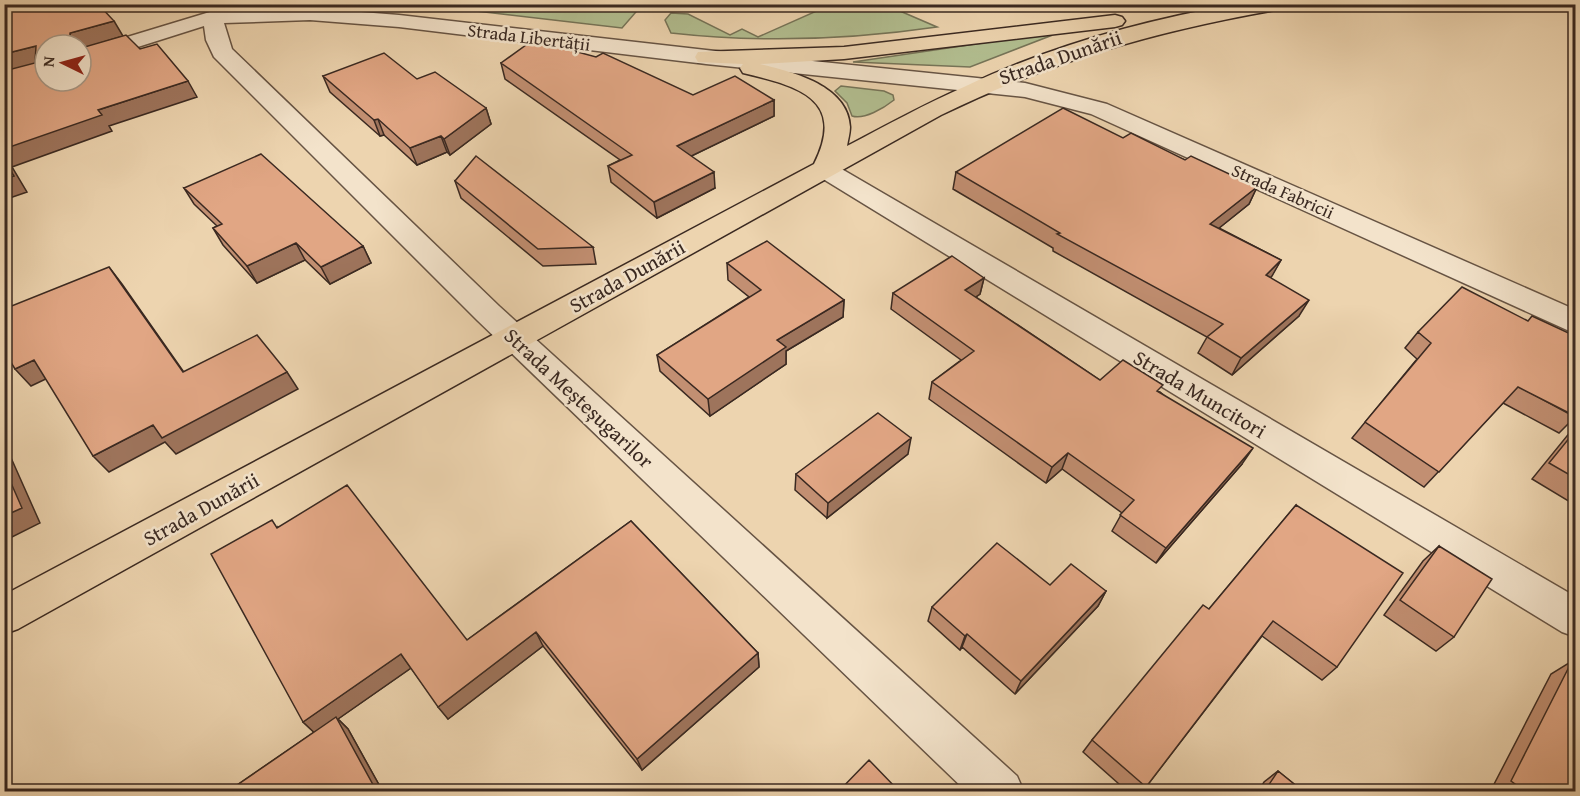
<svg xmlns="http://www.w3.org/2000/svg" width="1580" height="796" viewBox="0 0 1580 796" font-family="'Gentium Book Plus',serif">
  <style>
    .green { fill: #b2be90; stroke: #767458; stroke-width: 1.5 }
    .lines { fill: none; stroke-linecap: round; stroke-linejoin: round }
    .minor-casing { stroke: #675444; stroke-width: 3 }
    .major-casing { stroke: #3a2921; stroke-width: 3 }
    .minor { fill: #f3e3cb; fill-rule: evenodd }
    .major { fill: #edd4af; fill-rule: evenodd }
    .wall { fill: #c28f72; stroke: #3a2921; stroke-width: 1.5 }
    .shaded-wall { fill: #9e745c; stroke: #3a2921; stroke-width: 1.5 }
    .building { fill: #e1a684; stroke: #3a2921; stroke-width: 1.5 }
    .labels { text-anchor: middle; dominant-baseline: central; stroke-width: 5; stroke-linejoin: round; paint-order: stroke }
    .far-street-label { font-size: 18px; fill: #3a2921; stroke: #f3e3cb }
    .street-label { font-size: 21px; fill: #3a2921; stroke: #f3e3cb }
  </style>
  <rect width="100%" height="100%" fill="#edd4af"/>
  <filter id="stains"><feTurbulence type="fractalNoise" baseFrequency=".00333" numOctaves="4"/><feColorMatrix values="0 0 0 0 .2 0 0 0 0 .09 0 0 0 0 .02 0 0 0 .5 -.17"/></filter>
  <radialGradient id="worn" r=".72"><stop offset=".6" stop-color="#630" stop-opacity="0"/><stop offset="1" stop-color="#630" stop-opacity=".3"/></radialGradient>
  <path class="green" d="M535,5L543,9L554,4L566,5L582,10L601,5H642L622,28L425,5Z
    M886,5L937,27C848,40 761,43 671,33L665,20L671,13L688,14L730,35L742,29L758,37L830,5Z
    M1043,34L1050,36L970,67L853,62Z
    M841,86L884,91L893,95L894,100C884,108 864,120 852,116L847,103L835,91Z"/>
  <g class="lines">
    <defs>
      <path id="minor" d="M310,8L399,15L706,50L1025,83L1107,104L1576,310V334L1091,114L1025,97L706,64L399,27L310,20L224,23L232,49L499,306L1017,776L1024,792H967L477,320L214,57L206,40L204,26L81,65V51L213,11Z
        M824,161L833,164L1576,597V637L1562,632L815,174L811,169L815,164Z"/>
      <path id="major" d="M1237,4H1286L1283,8L1276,10C1155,31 1052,61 941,115L18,629L4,634V595L814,164C847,98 797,86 743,73L740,68L743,64L698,62L695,57L698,52L844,47L1115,15L1122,17L1125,21L1122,25L1115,27L844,59L760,64C792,72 848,85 850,127C850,133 848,140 847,146C887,125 925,104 966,86C1051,46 1144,20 1237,4Z"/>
    </defs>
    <use href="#minor" class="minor-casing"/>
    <use href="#major" class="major-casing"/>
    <use href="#minor" class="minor"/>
    <use href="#major" class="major"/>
  </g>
  <path class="wall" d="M501,63L693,95L774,100V116L691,156L715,188L657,218L611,182L608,166L620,160L505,79Z
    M323,76L417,79L486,108L491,124L450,155L447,152L417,165L384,135L380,136L330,92Z
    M1123,138L1185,160L1257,187L1249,204L1219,228L1281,260L1270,278L1299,316L1232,375L1198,353L1207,337L1053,251V248L953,189L956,172Z
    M455,181L593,247L596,264L543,266L461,198Z
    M184,188L363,246L371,263L330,284L305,260L257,283L223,245L213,228L217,226L194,204Z
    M727,263L844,300L843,317L786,351V364L710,416L660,371L657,355L749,297L728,280Z
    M984,278L980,294L976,297L1100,380L1160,392L1242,464L1156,563L1112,531L1122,513L1062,469L1046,483L929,399L932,382L961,360L891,309L893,293Z
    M1418,332L1575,417L1559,433L1503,403L1424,487L1352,438L1417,359L1405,348Z
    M1575,426V505L1532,479Z
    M908,454L827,518L795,490L796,474Z
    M1296,505L1337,667L1322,680L1262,636L1146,787L1142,792H1128L1083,752L1092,740L1209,609Z
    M631,521L758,653L759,667L642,770L543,646L448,719L411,668L338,719L348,729L383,792H227L314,732L303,722L278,527L467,640Z
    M1439,546L1454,637L1436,651L1384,615L1423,561Z
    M1050,585L1106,591L1098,606L1015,694L962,647L960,650L928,621L932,607Z
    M1572,661L1575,792H1490L1551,674Z
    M1278,771L1304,792H1258L1264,782Z"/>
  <path class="shaded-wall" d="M114,21L123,36L81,49V45H70V33Z
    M36,46L45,62L4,73V54Z
    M188,81L197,97L109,126L112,131L12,167L27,192L4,200V149L98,110Z
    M774,100V116L679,162L677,146Z
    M486,108L491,124L450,155L444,139Z
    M378,119L384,135L380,136L374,120Z
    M441,136L447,152L417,165L410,148Z
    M714,172L715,188L657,218L654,202Z
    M1257,187L1249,204L1203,241L1210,224Z
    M296,243L305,260L257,283L247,266Z
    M363,246L371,263L330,284L321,267Z
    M1281,260L1272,276L1257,292L1266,275Z
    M109,267L122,284L195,388L183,372Z
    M984,278L980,294L961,307L965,290Z
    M844,300L843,317L786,351V364L710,416L708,399L777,340Z
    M1309,300L1299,316L1232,375L1241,358Z
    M34,360L50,377L31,386L15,369Z
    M287,372L298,389L176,454L165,442L109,472L93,456L153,425Z
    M911,438L908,454L827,518L828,503Z
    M4,442L40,523L4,541Z
    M1253,448L1242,464L1156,563L1166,548Z
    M1068,453L1062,469L1046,483L1052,467Z
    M1106,591L1098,606L1015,694L1021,681Z
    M536,632L543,646L448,719L438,707Z
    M967,634L962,647L960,650L965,636Z
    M758,653L759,667L642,770L637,759Z
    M401,654L411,668L338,719L348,729L383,792H377L303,722Z"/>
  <path class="building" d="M4,4H98L114,21L70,33V45H45V81H81V48L126,35L140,49L157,44L188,81L98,110L102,115L4,149V71L35,63L36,46L4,54Z
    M533,40L596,57L603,53L693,95L735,76L774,100L677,146L714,172L654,202L608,166L632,155L501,63Z
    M384,53L417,79L435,72L486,108L444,139L441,136L410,148L378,119L374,120L323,76Z
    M1063,108L1123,138L1131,133L1185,160L1191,156L1257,187L1210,224L1281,260L1266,275L1309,300L1241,358L1207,337L1223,324L1057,234L1060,233L956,172Z
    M261,154L363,246L321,267L296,243L247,266L213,228L222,224L184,188Z
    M476,156L593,247L538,249L455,181Z
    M4,160L14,176L4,179Z
    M767,241L844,300L777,340L786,347L708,399L657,355L761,290L727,263Z
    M952,256L984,278L965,290L1100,380L1123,360L1163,385L1157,391L1253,448L1166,548L1120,515L1134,500L1068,453L1052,467L932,382L974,351L893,293Z
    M109,267L183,372L257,335L287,372L162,438L153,425L93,456L34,360L15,369L4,351V309Z
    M1462,287L1528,321L1532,316L1575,336V416L1518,387L1439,472L1365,422L1431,343L1418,332Z
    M878,413L911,438L828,503L796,474Z
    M1575,431V478L1549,463Z
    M4,467L22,508L4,516Z
    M347,485L467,640L631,521L758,653L637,759L536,632L438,707L401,654L303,722L211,554L272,520L277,528Z
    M1296,505L1403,573L1337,667L1273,621L1146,787L1092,740L1203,605L1209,609Z
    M997,543L1050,585L1071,564L1106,591L1021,681L967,634L965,636L932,607Z
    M1439,546L1492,579L1454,637L1400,600Z
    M1572,661L1575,663V792H1526L1511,781Z
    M336,717L377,792H227Z
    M869,760L898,790V792H838Z
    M1278,771L1304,792H1264Z"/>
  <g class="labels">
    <g class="far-street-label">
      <text transform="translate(529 37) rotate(7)">Strada Libertății</text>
      <text transform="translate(1283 191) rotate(24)">Strada Fabricii</text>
    </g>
    <g class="street-label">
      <text transform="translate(1060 57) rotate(-19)">Strada Dunării</text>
      <text transform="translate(627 276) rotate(-29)">Strada Dunării</text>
      <text transform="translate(1200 394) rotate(31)">Strada Muncitori</text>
      <text transform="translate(579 398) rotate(43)">Strada Meșteșugarilor</text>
      <text transform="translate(201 509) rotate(-29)">Strada Dunării</text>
    </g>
  </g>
  <rect width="1580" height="796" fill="none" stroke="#edd4af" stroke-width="24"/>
  <rect x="6" y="6" width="1568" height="784" fill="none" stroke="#3a2921" stroke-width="3"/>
  <rect x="12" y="12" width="1556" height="772" fill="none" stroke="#3a2921" stroke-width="1.5"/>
  <g transform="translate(63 63) rotate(275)"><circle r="28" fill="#f3e3cb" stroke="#a99987" stroke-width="1.5"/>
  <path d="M0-4.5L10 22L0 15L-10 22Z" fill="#8f2418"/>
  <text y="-9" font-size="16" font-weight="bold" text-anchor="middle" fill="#3a2921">N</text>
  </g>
  <rect width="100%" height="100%" filter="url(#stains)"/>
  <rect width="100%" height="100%" fill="url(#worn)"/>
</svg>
